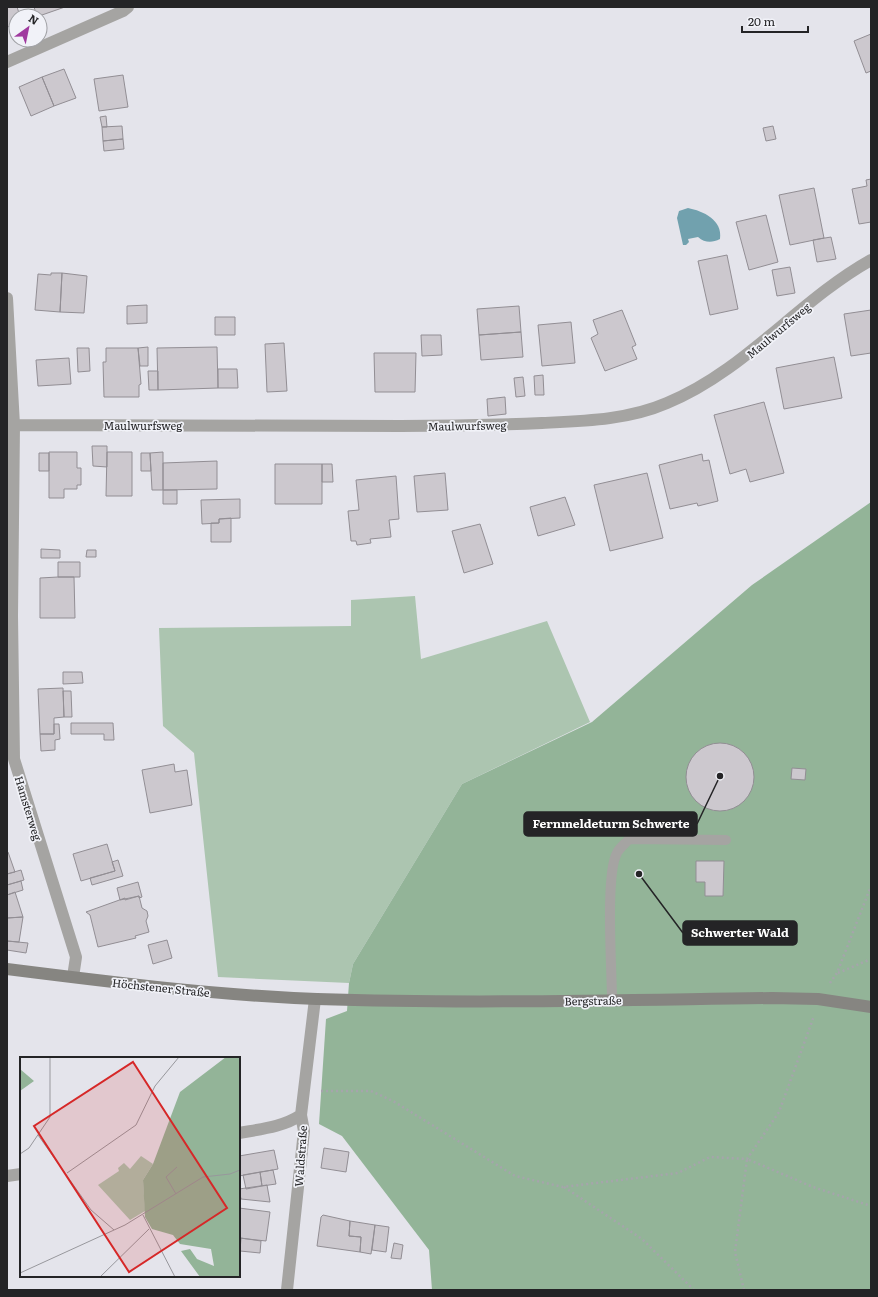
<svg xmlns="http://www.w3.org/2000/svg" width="878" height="1297" viewBox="0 0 878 1297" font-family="Literata,serif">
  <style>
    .green { fill: #acc5b0 }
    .forest { fill: #93b498 }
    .water { fill: #71a1ae }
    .building { fill: #ccc8ce; stroke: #928e94 }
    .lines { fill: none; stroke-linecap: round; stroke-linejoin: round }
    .path { stroke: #a5a5ab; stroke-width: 2.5; stroke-dasharray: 2 3; stroke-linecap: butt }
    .service { stroke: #a5a4a2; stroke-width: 10 }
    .minor { stroke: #a5a4a2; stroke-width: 12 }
    .secondary { stroke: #868581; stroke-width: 12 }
    .labels { text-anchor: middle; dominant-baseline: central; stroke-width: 3.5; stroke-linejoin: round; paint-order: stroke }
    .street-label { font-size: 11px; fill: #242426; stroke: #f1f2f8 }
    .inset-road { fill: none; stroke: #97979c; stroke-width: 1 }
    .view { fill: #d62828; fill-opacity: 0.15; stroke: #d62828; stroke-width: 2 }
    .inset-edge { fill: none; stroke: #242426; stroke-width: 2 }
    .leader { fill: none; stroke: #242426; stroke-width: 1.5 }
    .callout-dot { fill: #242426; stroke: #f1f2f8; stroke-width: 1.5 }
    .callout { fill: #242426; stroke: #242426; stroke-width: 1.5 }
    .callout-label { font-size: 12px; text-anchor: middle; font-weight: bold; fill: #fff }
  </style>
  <rect width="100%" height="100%" fill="#e4e4eb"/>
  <path class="green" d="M415,596L421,659L547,621L590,722L462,784L353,964L349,983L218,977L194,753L163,726L159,628L351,626V600Z"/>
  <path class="forest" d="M871,502V1290H432L429,1250L342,1136L319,1124L326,1019L347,1011L349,983L353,964L462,784L592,722L752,585Z"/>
  <path class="water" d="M688,208C703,211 723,220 720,239C712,243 705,243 698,237L688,239L689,242L686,245H683L677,218L679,211Z"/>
  <path class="building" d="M7,7H17L20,16H16V25L7,27Z
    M34,7H65L39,16H37Z
    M871,34V71L866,73L854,41Z
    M64,69L76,98L54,106L42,77Z
    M123,75L128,107L99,111L94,79Z
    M42,77L54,106L31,116L19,87Z
    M106,116L107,127H102L100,117Z
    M122,126L123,139L103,141L102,127Z
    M773,126L776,139L766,141L763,128Z
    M123,139L124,149L104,151L103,141Z
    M871,179V222L859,224L852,189L867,186L866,180Z
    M814,188L824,238L790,245L779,195Z
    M766,215L778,262L749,270L736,222Z
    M831,237L836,259L817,262L813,240Z
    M727,255L738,309L710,315L698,261Z
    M790,267L795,293L777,296L772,270Z
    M51,273H62L60,312L35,310L38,274L51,275Z
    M62,273L87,276L84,313L60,312Z
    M147,305V323L127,324V306Z
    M519,306L521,332L479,335L477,309Z
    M622,310L636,345L632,347L637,359L605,371L591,338L598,334L593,320Z
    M871,310V353L851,356L844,314Z
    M215,317H235V335H215Z
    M571,322L575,363L542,366L538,325Z
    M521,332L523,357L481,360L479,335Z
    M421,335H441L442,355L422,356Z
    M284,343L287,391L267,392L265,344Z
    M148,347V366H140L138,348Z
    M217,347L218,388L158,390L157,348Z
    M77,348H89L90,371L78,372Z
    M106,348H138L141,384L139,385V397H104L103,362H106Z
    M374,353H416L415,392H375Z
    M834,357L842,398L784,409L776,368Z
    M69,358L71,384L38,386L36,360Z
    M218,369H237L238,388H218Z
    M148,371H158V390H149Z
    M543,375L544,395H535L534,376Z
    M523,377L525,396L516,397L514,378Z
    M505,397L506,414L488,416L487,399Z
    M764,402L784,473L750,482L746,469L730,474L714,415Z
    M92,446H107V467L93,466Z
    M49,452H77V468H81V485H77V489H64V498H49Z
    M107,452H132V496H106Z
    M163,452V490H152L150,453Z
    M39,453H49V471H39Z
    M141,453H150L151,471H141Z
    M702,454L703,461L709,460L718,501L698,506L697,503L670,509L659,465Z
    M217,461V489L163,490V463Z
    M275,464H322V504H275Z
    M322,464H332L333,482H322Z
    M445,473L448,510L417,512L414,476Z
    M647,473L663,538L610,551L594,485Z
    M396,476L399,519L389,520L391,537L370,539L371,543L357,545L356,541H351L348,511L359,510L356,480Z
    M163,490H177V504H163Z
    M565,497L575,525L538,536L530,507Z
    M240,499V518L219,519V523L202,524L201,500Z
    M231,518V542H211V523H219V519Z
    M480,524L493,564L464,573L452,531Z
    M41,549L60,550V558H41Z
    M87,550H96V557H86Z
    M58,562H80V577H58Z
    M58,577H74L75,618H40V578Z
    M63,672H82L83,683L63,684Z
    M63,688L64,717L54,718V734H40L38,689Z
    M63,691H71L72,717H64Z
    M71,723H113L114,740H104V734H71Z
    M54,724H59L60,739L55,740V750L41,751L40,734H54Z
    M686 777a34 34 0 1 1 68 0a34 34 0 1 1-68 0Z
    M174,764L175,772L187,770L192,805L150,813L142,770Z
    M792,768L806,769L805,780L791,779Z
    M107,844L115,871L81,881L73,854Z
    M8,852L15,872L7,874V853Z
    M118,860L123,876L92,885L90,878L115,871L112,862Z
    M696,861H724L723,896H705V882H696Z
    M21,870L24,880L7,885V874Z
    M21,881L23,890L7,895V885Z
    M138,882L142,897L139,898V896L120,900L117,888Z
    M15,892L23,917L7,918V895Z
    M139,896L142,908L147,911L148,916L146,921L149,932L135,936L136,938L98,947L90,915L86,912L125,898V900Z
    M23,917L19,942L7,941V918Z
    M167,940L172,958L153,964L148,945Z
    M7,941L28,943L26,953L7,950Z
    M324,1148L349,1152L346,1172L321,1168Z
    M274,1150L278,1169L239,1176V1156Z
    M273,1170L276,1184L262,1186L260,1172Z
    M260,1172L262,1186L246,1189L243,1175Z
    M267,1185L270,1202L241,1199L239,1189Z
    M239,1208L270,1212L266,1241L239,1238Z
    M323,1215L350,1221L349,1236L361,1237L360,1252L317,1246L321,1217Z
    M350,1221L375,1225L371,1254L360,1252L361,1237L349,1236Z
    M375,1225L389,1227L386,1252L372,1250Z
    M241,1238L261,1241L260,1253L240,1251Z
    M394,1243L403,1245L401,1259L391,1258Z"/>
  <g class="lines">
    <path class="path" d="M838,973L871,959
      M830,983L837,973L871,886
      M321,1091H371L393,1101L515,1176L563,1187L678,1173L710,1157L747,1159L779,1112L814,1016
      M564,1187L642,1239L694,1290
      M744,1290L735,1252L747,1159L813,1187L871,1206"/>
    <path class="service" d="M612,1000C612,972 605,874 617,853C619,848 625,844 629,839L726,840"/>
    <path class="minor" d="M7,62L123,11L128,7
      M7,298L14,425L12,616L14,759L76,957L73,977
      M14,425C143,425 272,425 401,426C448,426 495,425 542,423C584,421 628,420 667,403C745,371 798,301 871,260
      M239,1133C261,1129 283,1127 301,1115
      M7,1176L21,1174
      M287,1290L304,1131L301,1115L315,999"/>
    <path class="secondary" d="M7,969C110,982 213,995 317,999C469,1004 620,1000 772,998L818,999L871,1007"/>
  </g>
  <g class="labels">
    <g class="street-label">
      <text transform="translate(778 330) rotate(-40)">Maulwurfsweg</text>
      <text x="143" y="425">Maulwurfsweg</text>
      <text transform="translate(467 425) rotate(-1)">Maulwurfsweg</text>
      <text transform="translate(29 808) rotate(73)">Hamsterweg</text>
      <text transform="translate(161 987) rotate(6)">Höchstener Straße</text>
      <text transform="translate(593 1000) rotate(-1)">Bergstraße</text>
      <text transform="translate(300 1156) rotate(-86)">Waldstraße</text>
    </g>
  </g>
  <g transform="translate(20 1057)">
    <rect width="220" height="220" fill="#e4e4eb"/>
    <path d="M121,99L133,107L123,123L125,154L110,163L78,128L99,114L98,111L104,106L110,112Z" fill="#acc5b0"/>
    <path d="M206,0H220V220H180L161,194L170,192L177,202L194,209L191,192L160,187L153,178L132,172L125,160L123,123L133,107L160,35ZM0,12L14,24L0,34Z" fill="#93b498"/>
    <path class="inset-road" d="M18,78L71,153L94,173M0,97L9,91L30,60V0M47,116L116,68L135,29L159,0M156,137L146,120L157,110M123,158L155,220M0,216L105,168L183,120L210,117L220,113M80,220L129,172"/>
    <path class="view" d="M113,5L207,151L109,215L14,69Z"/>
    <rect width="220" height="220" class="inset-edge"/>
  </g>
  <path class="leader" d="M720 776L697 824M639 874L683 933"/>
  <g class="callout-dot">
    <circle cx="720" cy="776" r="4"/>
    <circle cx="639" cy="874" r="4"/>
  </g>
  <g class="callout">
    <rect x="524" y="812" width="173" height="24" rx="4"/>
    <rect x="683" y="921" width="114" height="24" rx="4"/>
  </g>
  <g class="callout-label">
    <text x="611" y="828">Fernmeldeturm Schwerte</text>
    <text x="740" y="937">Schwerter Wald</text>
  </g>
  <rect width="878" height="1297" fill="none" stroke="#242426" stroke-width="16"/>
  <g transform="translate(28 28) rotate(33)"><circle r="19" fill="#f1f2f8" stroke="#9fa0a4"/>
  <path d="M0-3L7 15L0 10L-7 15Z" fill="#a03a9f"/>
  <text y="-6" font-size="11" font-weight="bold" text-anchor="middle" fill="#242426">N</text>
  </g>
  <path d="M742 26v6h66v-6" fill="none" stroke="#242426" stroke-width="2"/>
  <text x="748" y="26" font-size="12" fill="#242426" stroke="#f1f2f8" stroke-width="3" paint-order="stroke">20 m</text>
</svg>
